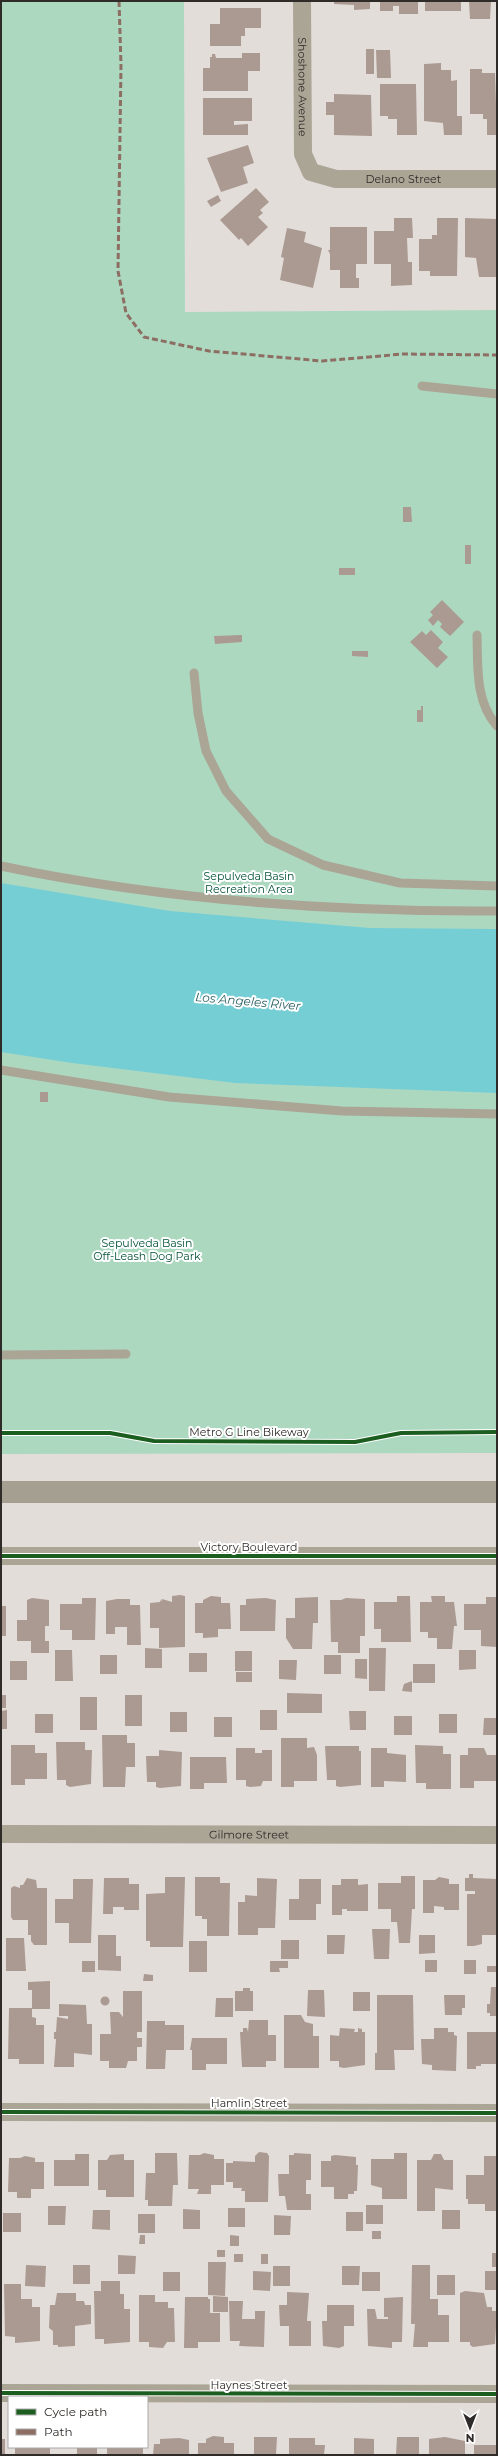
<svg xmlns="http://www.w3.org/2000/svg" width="498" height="2456" viewBox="0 0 498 2456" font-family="Montserrat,sans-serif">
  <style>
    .green { fill: #add8c0 }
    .water { fill: #76ced5 }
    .building { fill: #ab9a91 }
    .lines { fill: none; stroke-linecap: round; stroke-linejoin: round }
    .service { stroke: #aba596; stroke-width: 9 }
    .minor { stroke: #aba596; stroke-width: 18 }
    .primary { stroke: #a59f91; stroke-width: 22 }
    .quiet { stroke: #8d6e63; stroke-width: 3; stroke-dasharray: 6 3; stroke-linecap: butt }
    .cycleway-casing { stroke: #fff; stroke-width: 6 }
    .cycleway { stroke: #1b5e20; stroke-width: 4 }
    .labels { text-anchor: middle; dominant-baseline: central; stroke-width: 4; stroke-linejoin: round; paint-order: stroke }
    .street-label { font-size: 11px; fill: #2f2b28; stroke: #fff }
    .park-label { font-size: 11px; fill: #005136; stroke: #fff }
    .water-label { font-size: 12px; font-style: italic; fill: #2a5f63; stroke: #fff }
  </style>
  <rect width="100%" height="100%" fill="#e3ddda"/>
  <path class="green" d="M1,1H184L185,312L497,310V1453L1,1454Z"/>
  <path class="water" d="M1,883L170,911L370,928L497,929V1093L235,1083L72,1063L1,1052Z"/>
  <path class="building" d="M334,1H370V9L354,10V5L334,4Z
    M380,1H418V14H399V6H393V11H380Z
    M425,1H461V11H425Z
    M469,1H491L490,19H470Z
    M220,8H261V28H245V36H241V46H210V24H220Z
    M366,49H374V74H366Z
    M376,50H390L391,78H377Z
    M242,53H260V71H248V91H203V68H210V57H212V54H215L216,58H242Z
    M441,63V70H451V81L457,80V116H462V135H444L443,123L424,121V64Z
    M470,69H482V73H495L497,135H487V119H483V114H470Z
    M380,84H416L417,135H397V119H388V116H380Z
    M334,94L371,95L372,136L334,135V115H326V102H334Z
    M203,98H252V121H234V125L248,124V135H203Z
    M248,145L254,163L243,167L248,183L221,192L207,158Z
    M256,188L269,202L260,210L263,213L258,217L268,227L248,246L241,238L239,240L220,220Z
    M218,195L221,201L211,207L207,201Z
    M394,218H412L413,238H407L408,262H412V285L391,286V264H374V231H394Z
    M437,218H458L457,276H430V271H419V239H432V235H437Z
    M465,218L497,219V277H479L476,258L465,257Z
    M330,227H367V264H356V278H359V288H340V270H330V254L328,250H330Z
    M287,228L306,232L304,242L322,248L313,288L280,280L284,258L281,257Z
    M403,507H411L412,522H403Z
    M465,545H471V564H465Z
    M339,568H355V575H339Z
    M442,600L464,622L450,636L440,627L442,624L438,620L433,626L428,620L433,615L430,612Z
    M431,630L443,642L438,648L448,657L437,668L410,642L422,631L426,635Z
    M242,635V642L215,644L214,636Z
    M352,651H368V657L352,656Z
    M421,706H423V722H417V710H421Z
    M40,1092H48V1102H40Z
    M180,1595L185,1596V1647L159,1648V1628H150V1603L160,1602L161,1599L162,1602V1599L172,1602V1596Z
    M211,1596L221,1597V1603H230L231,1629H218V1637L203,1638V1633H195V1603H203V1600Z
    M397,1596H410L411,1642H381V1629H374V1602H397Z
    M431,1596H445V1602H454L457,1626H454L452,1649H437V1638H428V1632H420V1602H432Z
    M318,1597V1623H313L312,1649H293L286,1638V1618H295V1598Z
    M486,1597H497V1647L481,1646V1630H464V1604H486Z
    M32,1598L49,1600V1626H45V1641H49V1653H31V1641H17V1620H27V1600Z
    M82,1598H96L95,1640H72V1630H60V1604H82Z
    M266,1598L276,1600L275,1631H240V1605H246V1599Z
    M346,1598L365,1599V1636H360V1653H338V1642H331L330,1600H341Z
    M117,1599H130V1605H140L141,1645H127V1627H115V1634H106V1601Z
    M1,1606H6V1636H1Z
    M145,1648L162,1649V1668H145Z
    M369,1648H386L385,1691H369Z
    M55,1650H72L73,1681H55Z
    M459,1650H476V1669L459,1670Z
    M235,1651H252V1671H235Z
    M189,1653H207V1672H189Z
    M100,1655H117V1674H100Z
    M324,1655H341V1674H324Z
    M355,1659H367V1679L355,1678Z
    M279,1660H297L296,1680L279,1679Z
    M10,1661H27V1680H10Z
    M413,1664H435V1683H413Z
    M236,1672H252V1682H236Z
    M412,1681V1692L402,1691L404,1684Z
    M287,1693L322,1694V1713H287Z
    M1,1695H6V1708H1Z
    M125,1695H142V1726H125Z
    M80,1697H97V1730H80Z
    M7,1710V1729H1V1711Z
    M260,1710H277V1730H260Z
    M349,1711H366V1730H350Z
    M170,1712H187V1732H170Z
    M35,1714H53V1733H35Z
    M439,1714H457V1733H439Z
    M394,1716H412V1735H394Z
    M214,1717H232V1737H214Z
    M484,1718H497V1735H483Z
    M102,1735H127V1743H135V1767H126L125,1787H103Z
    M281,1738H307V1748L314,1747L317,1755V1781H294V1787H281Z
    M56,1742H85V1750H92L91,1784L70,1787L66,1785V1780H57Z
    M11,1745H35V1753H47V1779H25V1785H11Z
    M415,1745L443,1746V1754H451V1789H426V1783H416Z
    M325,1746H359V1751H361V1785L340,1787L336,1786V1780H327Z
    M236,1748H255V1753H262V1750H272V1781H263L261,1786L250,1787L246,1786V1780H236Z
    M371,1748H387V1753L406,1755V1782L384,1781V1787H371Z
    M468,1748H484L487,1755H496V1781H474V1788H460V1755H468Z
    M159,1750L182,1752L181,1786L160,1788L156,1787V1782H147L146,1756H159Z
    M190,1757H226L227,1783H204V1789H190Z
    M469,1874H473V1878L497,1879V1935H482V1944L474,1946H467V1894H475V1891H465V1878H469Z
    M401,1876H415V1909H412L410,1943H399L397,1922H391V1909H378V1883H401Z
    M165,1877H185L183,1947H150V1941H146V1894L165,1893Z
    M195,1877H220V1883H230L229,1936H207V1919H202V1916H195Z
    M439,1877L449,1879V1884H459V1910H444V1907L434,1906V1913H423V1880H435Z
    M27,1878L36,1880L37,1888H47V1945H34L31,1941V1935H28V1920H13L11,1917V1888L14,1886L20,1888V1885H23Z
    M104,1878H129V1884H139V1910H124V1907H113V1914H103Z
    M257,1878L277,1879L275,1928H258V1935H238V1902H245V1895L257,1896Z
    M73,1879H93L91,1943H69V1923H55V1899H73Z
    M299,1879H321V1904H316V1920H289V1899H299Z
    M341,1879H358V1885L368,1884V1911H347V1909H342V1915H332V1885H341Z
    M372,1929H390L389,1959H374Z
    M98,1935H116V1956H121V1971L98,1970Z
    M327,1935H345L344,1954H327Z
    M419,1935H435V1953L419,1954Z
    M6,1938H24L26,1971H6Z
    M281,1940H299V1959H281Z
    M189,1941H207V1972H189Z
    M425,1960H437V1972H425Z
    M464,1960H476V1974H464Z
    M82,1961H95V1972H82Z
    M270,1961H288V1968H279L280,1972H270Z
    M487,1966H497V1972H487Z
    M144,1974L153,1975V1981H143Z
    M50,1981V2009H32V2017L36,2018V2025H44V2064H19V2059H8L9,2008H32V1990H28V1982Z
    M491,1987H497V2016H490V2013H487V2004H490Z
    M243,1988H250V1991H253V2011H235V1991H243Z
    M308,1990H324L325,2017L307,2016Z
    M123,1991H142V2032H137V2038H142V2047H137V2061H128L126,2068H109V2061H100V2034H111L110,2012H119L123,2017Z
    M353,1992H370V2011H353Z
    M377,1995H413L414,2050H394L395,2070H375V2053H377Z
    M444,1995H465V2008H462V2015H445Z
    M100.5 2001a4.5 4.5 0 1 1 9 0a4.5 4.5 0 1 1-9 0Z
    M216,1998H233V2017H215Z
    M59,2004L86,2005L87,2024H92V2055L74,2053V2067H54L56,2039H54V2032H56L57,2017L68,2019V2016H59Z
    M284,2015H301L305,2022L313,2024V2036H319V2068H284Z
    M249,2020H268V2035H276V2061H266V2067H242L240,2032H243V2028H247L248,2032Z
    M147,2021H165V2025H184V2050H166L165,2069H146Z
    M340,2028L355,2029L354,2032H358V2028L362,2029V2032H365V2065L344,2068L339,2067V2061H330V2035L339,2036Z
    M434,2028H448V2032H454V2035L457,2036L456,2071L432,2070V2065L422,2064L421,2039H434Z
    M467,2032H497V2064H481V2066H476V2069H467Z
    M192,2038H227V2064H206V2070H192V2050H190Z
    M259,2152L267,2153L269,2156L268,2202H245V2191H241L242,2188H233V2182H226V2163H233V2161L255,2162V2156Z
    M155,2153H177L178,2185H173L172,2206H148V2200H145L146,2173H155Z
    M204,2153L214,2155V2159H224V2185H211V2194H197L199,2189H188L189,2155H200Z
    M294,2153L311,2154V2180H306V2194H311V2210H287L285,2196H279L278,2174H289V2155H294Z
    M394,2153H407V2199H382V2188L371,2185V2159H394Z
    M75,2154H89V2186H54V2160H75Z
    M124,2154V2160H134V2197H106V2190H98V2160H107L110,2155Z
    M434,2154H441L444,2160H453V2190L435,2188V2211H417V2160H431Z
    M335,2155L356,2157V2165H358L357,2191H354V2194H348V2199H334V2187H321V2161H331V2156Z
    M25,2156L35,2158V2162H44V2189H31V2198H17V2192H8L9,2158H20Z
    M484,2156H497V2211H485V2204H468V2199H466V2175H484Z
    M366,2205H383V2224H366Z
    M48,2206H66L65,2225H48Z
    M228,2208H245V2227H228Z
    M183,2209L200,2210V2229H183Z
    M93,2210H110V2230L92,2229Z
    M442,2210H460V2229H442Z
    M346,2212H363V2231H346Z
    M3,2213H21V2232H3Z
    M138,2214H155V2233H138Z
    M274,2215L291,2216L290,2235H274Z
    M372,2231H381V2239H372Z
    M140,2235H145V2244H139Z
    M230,2235L239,2236V2246H230Z
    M217,2250H225V2257H217Z
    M492,2253H497V2267H492Z
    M234,2254H243V2262H234Z
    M261,2254H268V2264H261Z
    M118,2255L136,2256L135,2274H118Z
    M208,2262H226L225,2296L208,2295Z
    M26,2265L46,2266L45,2287L25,2286Z
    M73,2265H90V2284H73Z
    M412,2265H430V2299H438V2315H449V2342H428V2347H413L415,2324H411Z
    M273,2266H290V2286H273Z
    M342,2266H360L359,2285H342Z
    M253,2271L271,2272L270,2291L253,2290Z
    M485,2271H497V2290H485Z
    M163,2272H180V2291H163Z
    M362,2272H380V2291H362Z
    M437,2275H455V2295H437Z
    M101,2281H120V2294H124V2309H130V2342L104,2344V2339H95L94,2291H101Z
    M4,2284H21V2299H32V2307H40V2341L15,2343V2337L5,2336Z
    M465,2291L484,2293L487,2307H492V2311H497L495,2344L473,2347L470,2345V2342H460V2293Z
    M287,2292L309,2293L307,2321H311V2346H289V2326H280L279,2305H287Z
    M57,2293H76V2301H84L85,2305H91V2324L75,2326V2346L58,2347V2345H53V2331L49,2328L50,2305H55Z
    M139,2295H155V2302H168V2308H174L175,2342H167L163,2348L149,2347V2342H139Z
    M213,2296L228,2297V2312H213Z
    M185,2297H208V2299H210V2313H220V2342H198V2348H184Z
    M403,2297L402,2342H392V2348L368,2346L367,2309H375L377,2319H388V2317H384V2298Z
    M229,2301H243L242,2319H255V2311H265L264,2347L239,2346L240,2341H230Z
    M327,2305H354V2326H344V2346L339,2348L323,2346L322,2321H327Z
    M213,2436L224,2437V2443H234V2455H198V2443H206V2439Z
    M254,2437H277L276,2455H254Z
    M397,2437H419V2455H396Z
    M445,2437L465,2441V2455H429V2439Z
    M179,2438L189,2440V2455H153L154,2444H160V2439Z
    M289,2438H315V2445H325L324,2455H289Z
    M354,2438L374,2439V2455H354Z
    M1,2439H5V2455H1Z
    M474,2445H497V2455H474Z
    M15,2447H50V2455H15Z
    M77,2447H97V2455H77Z
    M107,2447H143V2455H107Z"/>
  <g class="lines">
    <path class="service" d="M422,386L497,394
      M477,635C478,667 475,701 497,726
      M194,673L198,713L206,751L226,791L268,839L323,865L400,883L497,886
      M1,866C163,900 331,912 497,911
      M1,1070L169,1097L342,1111L497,1114
      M1,1355L126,1354"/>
    <g class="minor">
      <path id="s1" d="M302,1L303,154L311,172L336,179H497"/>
      <path d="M1,1556H497"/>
      <path id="s2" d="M1,1834L497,1835"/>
      <path d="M1,2112L497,2113"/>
      <path d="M1,2393L497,2394"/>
    </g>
    <path class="primary" d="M1,1492H497"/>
    <path class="quiet" d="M119,1L121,65L118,271L126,313L144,337L209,351L322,361L403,354L497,355"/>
    <defs>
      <path id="cycleway" d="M1,1433H110L154,1441L355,1442L401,1433L497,1432
        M1,1556H497
        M1,2112L497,2113
        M1,2393L497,2394"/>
    </defs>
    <use href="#cycleway" class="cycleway-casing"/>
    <use href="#cycleway" class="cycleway"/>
  </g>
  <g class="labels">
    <g class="street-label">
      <text stroke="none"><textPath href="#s1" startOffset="86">Shoshone Avenue</textPath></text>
      <text stroke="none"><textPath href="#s1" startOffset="266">Delano Street</textPath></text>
      <text x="249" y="1432">Metro G Line Bikeway</text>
      <text x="249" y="1547">Victory Boulevard</text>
      <text stroke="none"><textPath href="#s2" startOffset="248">Gilmore Street</textPath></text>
      <text x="249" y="2103">Hamlin Street</text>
      <text x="249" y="2385">Haynes Street</text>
    </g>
    <g class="park-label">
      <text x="249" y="876">Sepulveda Basin<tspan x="249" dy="13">Recreation Area</tspan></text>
      <text x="147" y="1243">Sepulveda Basin<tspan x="147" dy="13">Off-Leash Dog Park</tspan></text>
    </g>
    <g class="water-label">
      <text transform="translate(248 1001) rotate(5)">Los Angeles River</text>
    </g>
  </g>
  <rect width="498" height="2456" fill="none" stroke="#2f2b28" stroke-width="4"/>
  <rect x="8" y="2396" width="140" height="52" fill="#ffffff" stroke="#acaaa9"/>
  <rect x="16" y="2409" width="20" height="6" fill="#1b5e20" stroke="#acaaa9"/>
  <text x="44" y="2416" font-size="12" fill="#2f2b28">Cycle path</text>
  <rect x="16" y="2429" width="20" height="6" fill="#8d6e63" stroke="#acaaa9"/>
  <text x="44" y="2436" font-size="12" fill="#2f2b28">Path</text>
  <g transform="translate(470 2428) rotate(180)" stroke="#ffffff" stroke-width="3" paint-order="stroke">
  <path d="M0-3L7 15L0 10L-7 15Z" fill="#2f2b28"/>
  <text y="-6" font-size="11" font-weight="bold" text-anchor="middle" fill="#2f2b28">N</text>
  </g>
</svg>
